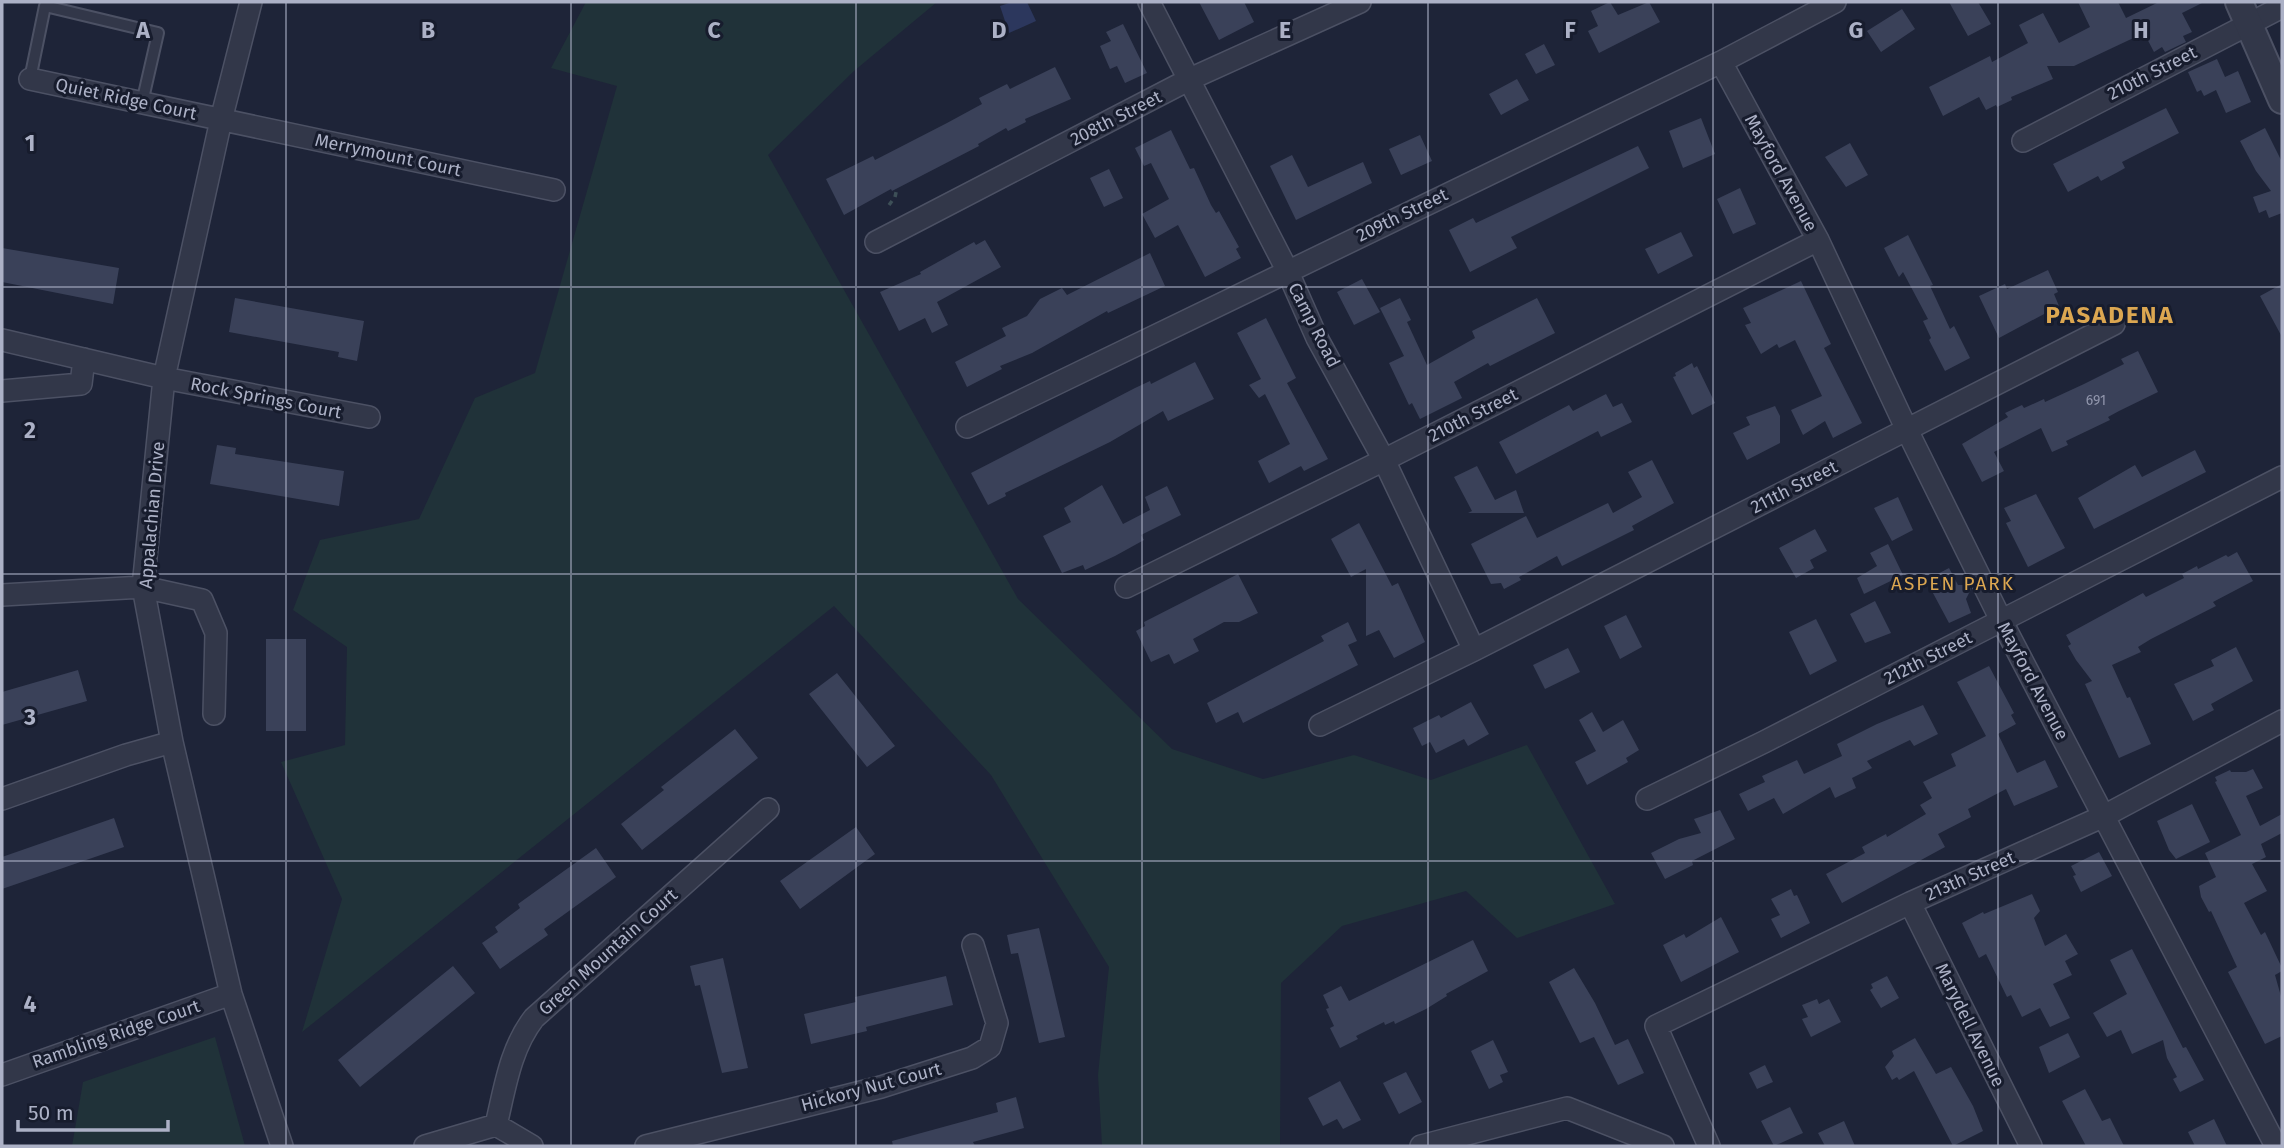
<svg xmlns="http://www.w3.org/2000/svg" width="2284" height="1148" viewBox="0 0 2284 1148" font-family="'Fira Sans',sans-serif">
  <style>
    .green { fill: #203239 }
    .water { fill: #2c375d }
    .building { fill: #3a4159 }
    .lines { fill: none; stroke-linecap: round; stroke-linejoin: round }
    .service-casing { stroke: #4c5164; stroke-width: 14 }
    .minor-casing { stroke: #4c5164; stroke-width: 24 }
    .tertiary-casing { stroke: #4c5164; stroke-width: 30 }
    .path { stroke: #3d4f57; stroke-width: 3.5; stroke-dasharray: 5 5; stroke-linecap: butt }
    .service { stroke: #323749; stroke-width: 10 }
    .minor { stroke: #323749; stroke-width: 21 }
    .tertiary { stroke: #323749; stroke-width: 26 }
    .grid { fill: none; stroke: #acb1c6; stroke-width: 2; stroke-opacity: 0.55 }
    .labels { text-anchor: middle; dominant-baseline: central; stroke-width: 6; stroke-linejoin: round; paint-order: stroke }
    .number-label { font-size: 14px; fill: #9095ab }
    .street-label { font-size: 18px; fill: #acb1c6; stroke: #171c2d }
    .neighbourhood-label { font-size: 19px; letter-spacing: 2px; fill: #dca751; stroke: #171c2d }
    .district-label { font-size: 24px; font-weight: bold; letter-spacing: 2px; fill: #dca751; stroke: #171c2d }
    .grid-label { font-size: 23px; text-anchor: middle; font-weight: bold; fill: #acb1c6; stroke: #171c2d; stroke-width: 6; stroke-linejoin: round; paint-order: stroke }
  </style>
  <rect width="100%" height="100%" fill="#1e2438"/>
  <path class="green" d="M586,2H937L854,71L768,155L1018,599L1172,749L1263,779L1354,755L1431,780L1527,745L1615,904L1517,938L1466,891L1342,926L1281,983L1280,1146H1102L1098,1075L1109,967L991,775L834,606L302,1032L342,899L281,762L345,745L347,647L293,610L320,540L419,519L475,398L535,373L617,86L551,68Z
    M215,1037L245,1146H72L83,1082Z"/>
  <path class="water" d="M1012,2H1027L1036,21L1009,33L1000,6Z"/>
  <path class="building" d="M1199,2H1244L1254,22L1219,40Z
    M1610,2L1618,15L1649,2L1660,22L1599,53L1588,31L1598,26L1591,11Z
    M1949,2H1978L1991,24L1968,36Z
    M2078,2H2118L2126,18L2159,2H2204L2182,13L2192,32L2183,36L2186,42L2165,52L2162,47L2154,52L2144,33L2074,66H2047L2053,79L2011,97L2012,100L1997,107L1996,105L1986,110L1979,97L1943,116L1929,87L1990,56L1992,62L2028,43L2019,25L2043,13L2059,43L2090,27Z
    M1902,9L1915,29L1881,52L1867,31Z
    M1123,24L1147,73L1125,83L1117,66L1110,69L1100,46L1111,41L1106,32Z
    M1544,44L1555,65L1536,74L1525,54Z
    M2217,59L2225,77L2238,71L2251,102L2226,113L2216,90L2204,96L2201,90L2197,92L2188,72Z
    M1055,67L1071,99L1025,119L1026,122L1008,131L1006,128L978,144L979,146L892,191L891,189L844,215L826,179L873,156L875,160L947,123L982,104L979,98L1007,84L1010,89Z
    M1517,79L1529,100L1501,115L1489,94Z
    M2166,108L2179,133L2122,162L2125,168L2118,172L2101,181L2098,176L2068,192L2053,164Z
    M1701,118L1715,154L1683,168L1669,131Z
    M2265,128L2282,162V213L2269,218L2266,210L2259,213L2253,197L2271,191L2256,171L2240,141Z
    M1171,130L1190,169L1194,168L1211,205L1216,213L1219,211L1239,247L1236,249L1241,258L1205,277L1178,225L1155,238L1142,214L1169,199L1151,163L1144,166L1135,148Z
    M1420,135L1432,161L1401,175L1389,149Z
    M1850,143L1868,175L1846,187L1825,157Z
    M1638,146L1649,168L1511,237L1517,248L1470,272L1449,230L1473,218L1476,223Z
    M1292,155L1308,187L1363,162L1372,183L1296,220L1270,166Z
    M1109,169L1123,198L1104,207L1090,178Z
    M1740,188L1756,224L1733,234L1717,199Z
    M1681,232L1693,256L1658,274L1645,249Z
    M1908,235L1933,285L1930,286L1950,329L1954,326L1970,358L1945,371L1929,340L1931,338L1923,321L1928,319L1903,272L1899,277L1884,248Z
    M985,240L1001,267L937,302L948,325L932,333L925,318L899,331L880,292L921,274L920,272L974,242L976,245Z
    M2,248L119,268L113,304L2,282Z
    M1150,253L1165,286L1108,313L1107,311L1032,353L1000,366L1002,369L967,387L955,362L1006,336L1002,328L1027,316L1040,299L1062,288L1067,295Z
    M2048,270L2058,292L2054,294L2059,306L1999,338L1979,296L2005,284L2007,289Z
    M1362,279L1380,312L1354,325L1337,292Z
    M1801,281L1831,344L1824,348L1862,423L1833,438L1825,421L1803,435L1791,410L1822,396L1795,340L1779,348L1777,344L1761,354L1745,325L1751,323L1743,308Z
    M2282,284V337L2260,296Z
    M235,298L364,321L357,361L338,357L339,352L229,332Z
    M1400,298L1411,320L1407,322L1427,365L1475,338L1472,331L1537,298L1555,333L1490,366L1488,363L1454,382L1462,398L1420,419L1412,403L1409,405L1389,363L1404,356L1380,308Z
    M1266,318L1296,378L1287,383L1328,459L1304,471L1301,466L1269,483L1258,461L1290,444L1265,394L1259,398L1249,385L1261,379L1237,333Z
    M2138,351L2158,392L2119,411L2108,417L2110,420L2066,441L2068,445L2052,452L2041,428L1994,452L2004,471L1982,482L1962,444L2008,417L2005,413L2022,405L2024,408L2044,399L2045,402L2084,384L2124,364L2121,359Z
    M1195,362L1214,399L1168,421L1163,411L1110,442L1005,493L1006,496L988,505L971,473L1135,388L1150,381L1151,384Z
    M1692,363L1694,368L1697,366L1715,403L1692,415L1673,377L1676,376L1675,373Z
    M1606,394L1613,407L1622,403L1632,422L1601,437L1598,431L1516,474L1499,442L1569,405L1573,411Z
    M1775,406L1780,416V443L1747,460L1733,433L1750,425L1746,417Z
    M217,445L236,448L235,454L344,471L339,506L210,484Z
    M2195,450L2206,472L2094,529L2078,498L2135,465L2142,477Z
    M1652,460L1674,503L1632,526L1634,530L1562,566L1557,556L1519,577L1521,580L1504,589L1501,583L1491,584L1471,544L1526,516L1537,538L1608,503L1613,513L1642,497L1628,472Z
    M1477,466L1495,500L1516,490L1524,513H1468L1472,511L1454,477Z
    M1102,485L1123,524L1150,510L1145,497L1167,486L1181,515L1141,535L1144,540L1115,556L1085,570L1083,565L1062,573L1043,536L1071,522L1064,508Z
    M2036,494L2065,548L2028,567L2006,523L2011,521L2004,508Z
    M1898,497L1913,530L1892,541L1874,508Z
    M1359,523L1392,586L1398,583L1425,642L1394,658L1379,630L1366,636V569L1351,577L1331,539Z
    M1815,529L1827,551L1810,560L1814,568L1796,578L1779,548Z
    M1888,544L1903,575L1864,594L1857,578L1877,566L1870,553Z
    M2237,552L2253,581L2213,602L2216,606L2151,639L2138,647L2141,652L2112,665L2127,698L2130,697L2151,744L2119,758L2085,684L2092,681L2076,660L2068,646L2071,644L2066,635L2143,593L2146,597L2184,578L2182,574L2197,566L2198,569L2226,555L2228,557Z
    M1949,568L1958,585H1969L1971,589L1966,599L1971,613L1949,623L1926,580Z
    M1238,574L1258,613L1239,622H1224L1193,639L1199,651L1174,664L1169,654L1151,662L1136,631L1145,626L1144,622Z
    M1875,601L1891,633L1865,643L1850,614Z
    M1626,615L1642,647L1620,659L1604,626Z
    M1816,619L1837,661L1810,675L1789,632Z
    M1348,622L1357,641L1348,645L1358,665L1243,723L1238,712L1216,723L1207,703L1324,641L1321,636Z
    M266,639H306V731H266Z
    M2236,647L2253,681L2211,704L2214,710L2193,721L2174,684L2214,666L2211,660Z
    M1568,648L1580,672L1545,689L1533,665Z
    M1989,666L2014,713L2011,715L2016,724L1998,734L2017,773L2045,760L2058,787L2014,806L2006,789L1968,809L1971,817L1938,834L1945,847L1842,903L1826,874L1865,853L1862,847L1886,834L1887,837L1926,814L1920,805L1932,798L1923,782L1956,766L1951,754L1986,736L1957,682Z
    M78,670L87,701L2,725V692Z
    M837,673L895,746L867,767L809,694Z
    M1471,702L1489,734L1468,746L1464,739L1436,753L1430,742L1422,746L1413,728L1439,715L1441,718Z
    M1923,705L1938,734L1914,746L1910,740L1867,761L1872,768L1852,778L1856,788L1835,798L1830,787L1783,814L1774,798L1748,811L1739,794L1765,782L1762,776L1797,760L1804,774L1842,756L1837,744L1877,724Z
    M1592,712L1603,732L1623,720L1639,750L1626,758L1628,762L1587,785L1575,762L1596,751L1579,720Z
    M735,729L758,758L642,850L621,824L664,790L661,787Z
    M2253,769L2263,788L2246,796L2260,826L2282,814V833L2261,844L2266,857L2252,864L2267,891L2244,903L2261,935L2265,932L2282,968V971L2275,975L2282,1000V1036L2265,1044L2228,972L2237,967L2211,911L2209,912L2201,897L2199,886L2216,877L2205,853L2241,835L2215,782L2217,781L2215,777L2230,770L2231,772H2246Z
    M2192,804L2210,842L2176,859L2169,850L2157,821Z
    M1720,810L1735,839L1692,861L1693,865L1665,879L1651,853L1679,839L1701,833L1694,819Z
    M114,818L124,847L2,889V857Z
    M856,827L875,854L800,909L780,881Z
    M596,848L616,877L544,929L548,935L500,969L482,943L498,932L495,927L520,908L518,904Z
    M2099,852L2112,876L2081,892L2073,876L2076,875L2071,866Z
    M1791,889L1794,896L1797,895L1810,923L1781,938L1771,919L1780,915L1771,899Z
    M2032,894L2040,911L2034,918L2045,946L2066,934L2078,954L2065,961L2072,975L2053,984L2070,1018L2050,1027L2040,1008L2022,1017L2011,995L2007,997L1986,954L1979,958L1962,923L1983,912L1984,914Z
    M1721,917L1739,952L1681,982L1663,945L1684,934L1686,938Z
    M1039,928L1065,1037L1039,1043L1018,953L1011,954L1007,935Z
    M1473,940L1488,971L1446,994L1447,996L1426,1009L1395,1024L1394,1021L1385,1025L1384,1022L1356,1036L1358,1039L1340,1048L1330,1028L1334,1026L1326,1009L1329,1008L1323,995L1341,986L1349,1001Z
    M2132,949L2183,1048L2186,1047L2204,1080L2180,1092L2173,1079L2177,1077L2167,1058L2163,1040L2132,1054L2121,1030L2107,1037L2093,1013L2127,994L2110,960Z
    M723,958L748,1068L722,1073L700,985L695,986L690,966Z
    M453,966L475,993L360,1087L338,1060Z
    M1574,968L1595,1003L1615,1045L1628,1039L1644,1073L1618,1085L1594,1037L1580,1043L1549,982Z
    M946,976L953,1005L866,1027L867,1031L811,1044L804,1014L856,1002L855,997Z
    M1887,976L1899,998L1881,1008L1870,990L1873,988L1871,984Z
    M1817,999L1819,1004L1829,999L1841,1022L1811,1037L1802,1019L1808,1017L1802,1005Z
    M2068,1033L2080,1057L2049,1073L2039,1047Z
    M1915,1038L1936,1074L1951,1067L1973,1106L1983,1131L1953,1146L1914,1071L1899,1080L1897,1077L1892,1080L1885,1067L1894,1056L1892,1051Z
    M1493,1040L1508,1072L1500,1075L1503,1082L1489,1089L1471,1051Z
    M1765,1065L1773,1082L1757,1089L1749,1073Z
    M1406,1072L1422,1102L1399,1114L1383,1083Z
    M1340,1081L1361,1120L1343,1129L1337,1119L1323,1126L1308,1098Z
    M2085,1089L2102,1121L2110,1118L2124,1146H2086L2062,1101Z
    M1016,1097L1024,1128L973,1142L975,1146H893L892,1141L998,1112L996,1103Z
    M1790,1107L1803,1133L1774,1146L1761,1121Z
    M2214,1119L2227,1146H2195L2188,1132Z
    M1844,1121L1855,1146H1825L1818,1133Z"/>
  <g class="lines">
    <defs>
      <path id="service" d="M30,79L45,6L158,33L142,103"/>
      <path id="minor" d="M251,2L221,120L164,378L143,587L172,742L231,994L282,1146
        M1149,2L1287,270L1317,338L1384,460L1474,650
        M1721,62L1818,240L1907,430L2001,620L2276,1146
        M30,79L554,190
        M2023,141L2282,7
        M876,242L1190,79L1360,2
        M2,340L164,378L369,417
        M2,391L81,384L84,359
        M967,427L1721,62L1835,2
        M1126,587L1384,460L1818,240
        M2,595L143,587L202,600L216,633L214,714
        M1320,725L1474,650L2114,324
        M2,799L126,755L172,742
        M1647,799L1764,742L2282,477
        M1910,903L2031,1146
        M2,1075L231,994
        M496,1125C505,1088 510,1049 534,1018L768,809
        M425,1146L496,1125L532,1146
        M646,1146L881,1087L972,1058L990,1047L997,1023L973,945
        M1421,1146L1567,1108L1663,1146
        M1709,1146L1656,1026L1910,903L2104,816L2282,721"/>
      <path id="tertiary" d="M2239,2L2282,100"/>
    </defs>
    <use href="#service" class="service-casing"/>
    <use href="#minor" class="minor-casing"/>
    <use href="#tertiary" class="tertiary-casing"/>
    <path class="path" d="M889,205L895,197L897,188"/>
    <use href="#service" class="service"/>
    <use href="#minor" class="minor"/>
    <use href="#tertiary" class="tertiary"/>
  </g>
  <path class="grid" d="M286,2V1146M571,2V1146M856,2V1146M1142,2V1146M1428,2V1146M1713,2V1146M1998,2V1146M2,287H2282M2,574H2282M2,861H2282"/>
  <g class="labels">
    <g class="number-label">
      <text x="2096" y="400">691</text>
    </g>
    <g class="street-label">
      <text transform="translate(2152 73) rotate(-27)">210th Street</text>
      <text transform="translate(126 99) rotate(12)">Quiet Ridge Court</text>
      <text transform="translate(1116 118) rotate(-27)">208th Street</text>
      <text transform="translate(388 155) rotate(12)">Merrymount Court</text>
      <text transform="translate(1781 173) rotate(61)">Mayford Avenue</text>
      <text transform="translate(1402 215) rotate(-26)">209th Street</text>
      <text transform="translate(1314 325) rotate(63)">Camp Road</text>
      <text transform="translate(266 398) rotate(11)">Rock Springs Court</text>
      <text transform="translate(1473 415) rotate(-27)">210th Street</text>
      <text transform="translate(1794 487) rotate(-27)">211th Street</text>
      <text transform="translate(152 515) rotate(-85)">Appalachian Drive</text>
      <text transform="translate(1928 658) rotate(-27)">212th Street</text>
      <text transform="translate(2033 681) rotate(62)">Mayford Avenue</text>
      <text transform="translate(1970 876) rotate(-24)">213th Street</text>
      <text transform="translate(608 952) rotate(-42)">Green Mountain Court</text>
      <text transform="translate(1970 1025) rotate(64)">Marydell Avenue</text>
      <text transform="translate(116 1034) rotate(-19)">Rambling Ridge Court</text>
      <text transform="translate(871 1087) rotate(-15)">Hickory Nut Court</text>
    </g>
    <g class="neighbourhood-label">
      <text x="1953" y="583">ASPEN PARK</text>
    </g>
    <g class="district-label">
      <text x="2110" y="315">PASADENA</text>
    </g>
  </g>
  <g class="grid-label">
    <text x="143" y="38">A</text>
    <text x="428" y="38">B</text>
    <text x="714" y="38">C</text>
    <text x="999" y="38">D</text>
    <text x="1285" y="38">E</text>
    <text x="1570" y="38">F</text>
    <text x="1856" y="38">G</text>
    <text x="2141" y="38">H</text>
    <text x="30" y="151">1</text>
    <text x="30" y="438">2</text>
    <text x="30" y="725">3</text>
    <text x="30" y="1012">4</text>
  </g>
  <rect width="2284" height="1148" fill="none" stroke="#acb1c6" stroke-width="7"/>
  <path d="M18 1120v10h150v-10" fill="none" stroke="#acb1c6" stroke-width="3.5"/>
  <text x="28" y="1120" font-size="21" fill="#acb1c6" stroke="#171c2d" stroke-width="5" paint-order="stroke">50 m</text>
</svg>
